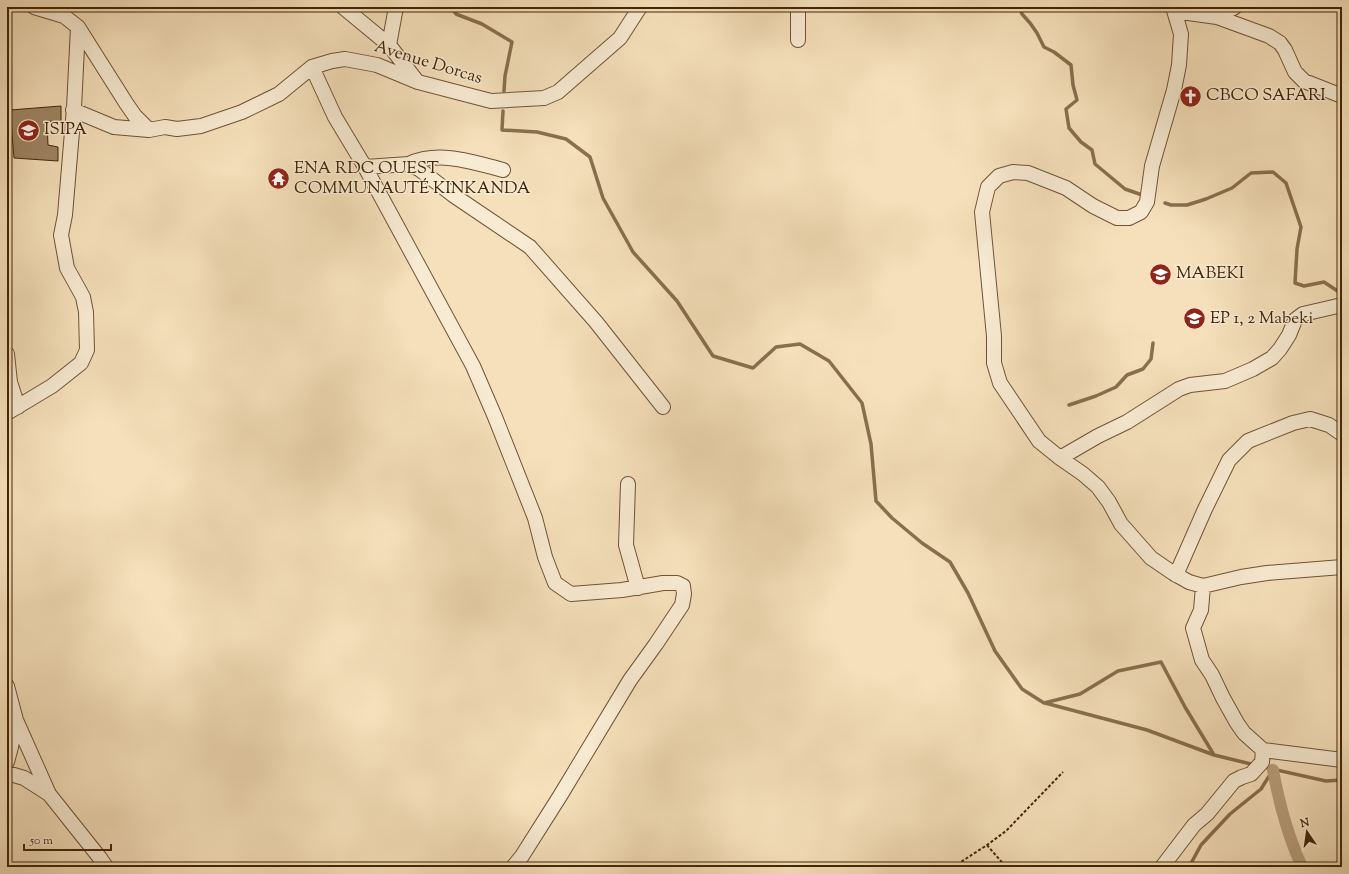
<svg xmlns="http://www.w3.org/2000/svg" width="1349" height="874" viewBox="0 0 1349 874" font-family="'Sorts Mill Goudy',serif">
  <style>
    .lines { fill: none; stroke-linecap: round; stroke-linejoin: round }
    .stream { stroke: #896f4f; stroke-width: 3.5 }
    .canal { stroke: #b8a07e; stroke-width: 12 }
    .building { fill: #9f8666; stroke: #422509 }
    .street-casing { stroke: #6f5436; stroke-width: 16 }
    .path { stroke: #422509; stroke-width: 2; stroke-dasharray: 3 2; stroke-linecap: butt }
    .street { stroke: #f8ebd3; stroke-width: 14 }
    .labels { text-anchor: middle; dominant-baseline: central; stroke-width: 3; stroke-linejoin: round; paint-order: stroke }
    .street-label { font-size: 17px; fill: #422509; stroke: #f8ebd3 }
    .poi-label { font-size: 17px; fill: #422509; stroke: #f8ebd3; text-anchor: start }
  </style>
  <rect width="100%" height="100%" fill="#f5e0bb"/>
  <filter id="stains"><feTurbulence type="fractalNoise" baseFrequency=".005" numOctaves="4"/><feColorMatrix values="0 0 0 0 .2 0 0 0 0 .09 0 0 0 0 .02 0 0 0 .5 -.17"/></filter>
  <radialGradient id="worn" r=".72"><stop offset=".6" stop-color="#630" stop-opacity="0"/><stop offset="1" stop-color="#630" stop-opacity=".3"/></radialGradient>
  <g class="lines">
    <path class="stream" d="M451,7L456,14L482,24L512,42L505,76L504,91
      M1019,7L1022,14L1030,23L1037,33L1044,47L1054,52L1071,65L1073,85L1077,100L1066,109L1069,128L1081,142L1092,150L1095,164L1125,189L1145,196
      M503,111L502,130L537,132L566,139L590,157L603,198L633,252L677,301L713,356L753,368L776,347L800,344L829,361L862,403L871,444L876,501L892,518L922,543L950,562L968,593L995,651L1022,689L1044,703L1080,694L1118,671L1161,662L1185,707L1214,755L1255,765
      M1165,203L1171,205H1187L1206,199L1232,188L1251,173L1273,172L1286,183L1301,227L1297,249L1295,283L1304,286L1324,282L1342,294
      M1069,405L1096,396L1116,387L1127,375L1143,369L1151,359L1153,343
      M1045,703L1147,730L1214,755
      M1263,767L1326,781L1342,780
      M1189,867L1201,845L1230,814L1261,789L1273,770"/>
    <path class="canal" d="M1273,770C1279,803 1288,836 1302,867"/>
  </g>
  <path class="building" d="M61,106V122L47,121L48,145L58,147V161L14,158L10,110Z"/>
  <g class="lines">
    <defs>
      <path id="street" d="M34,7L64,16L78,27L126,103L135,116L149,130L165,127L177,129L201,126L242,112L279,94L312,67L332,61L345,59L377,65L418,82L491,101L544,98L558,92L620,38L640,7
        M343,7L389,45L416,80
        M1173,7L1181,34L1179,65L1174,90L1152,166L1147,202L1141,212L1129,218H1117L1093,206L1066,188L1028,173L1013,172L999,176L988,187L982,212L994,336V363L1000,383L1039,441L1060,458L1083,474L1098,487L1109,502L1121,524L1151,558L1173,573L1189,582L1203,586L1241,577L1267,573L1342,567
        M1174,11L1217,17L1269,36L1280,43L1285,50L1295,72L1304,81L1342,96
        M1217,17L1235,7
        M798,40V7
        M389,45L396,7
        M312,67L335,117L365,167L473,366L495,417L535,518L545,557L555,583L571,594L622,590L663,583H677L683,586L684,594L682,605L656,644L630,680L560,796L522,856L513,867
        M73,110L114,127L149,130
        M409,164C438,150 473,162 503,170
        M365,167L409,164L419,169L453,195L530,247L596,322L663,407
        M7,354L10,382L18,407
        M7,413L52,386L81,363L87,350L86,312L83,297L67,268L61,235L65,215L74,108L78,27
        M1060,458L1098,436L1127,422L1179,389L1190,385L1225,381L1253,369L1272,358L1280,349L1289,335L1295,320L1303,314L1342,305
        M628,484L626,545L638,588
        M1176,575L1205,509L1229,460L1248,441L1293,423L1310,419L1329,425L1342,434
        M7,686L16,720L49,794
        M1263,750L1342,760
        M7,762L11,747L16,720
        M7,773L24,778L49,794L100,858L106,867
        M1162,867L1194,825L1207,814L1234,781L1242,777L1251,774L1253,772L1262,762L1263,750L1244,733L1237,723L1223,698L1212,675L1202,660L1193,628L1201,610L1203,586"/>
    </defs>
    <use href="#street" class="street-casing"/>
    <path class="path" d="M987,845L1006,867
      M953,867L987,845L1006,831L1063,772"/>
    <use href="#street" class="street"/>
  </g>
  <defs>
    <symbol id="church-disc" viewBox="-11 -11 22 22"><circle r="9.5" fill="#8f2418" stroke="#f8ebd3"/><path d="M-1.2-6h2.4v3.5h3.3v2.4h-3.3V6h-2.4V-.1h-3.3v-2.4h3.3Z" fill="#fff"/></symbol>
    <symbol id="university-disc" viewBox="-11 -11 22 22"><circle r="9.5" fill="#8f2418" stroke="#f8ebd3"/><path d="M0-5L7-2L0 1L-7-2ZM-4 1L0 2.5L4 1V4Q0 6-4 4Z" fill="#fff"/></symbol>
    <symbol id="temple-disc" viewBox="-11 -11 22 22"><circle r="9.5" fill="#8f2418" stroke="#f8ebd3"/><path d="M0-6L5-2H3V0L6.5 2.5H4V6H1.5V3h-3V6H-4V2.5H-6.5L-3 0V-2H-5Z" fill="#fff"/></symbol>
    <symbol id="school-disc" viewBox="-11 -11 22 22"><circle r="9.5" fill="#8f2418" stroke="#f8ebd3"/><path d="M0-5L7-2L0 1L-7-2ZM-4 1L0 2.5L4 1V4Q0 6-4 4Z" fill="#fff"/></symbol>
  </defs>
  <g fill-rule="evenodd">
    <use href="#church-disc" x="1178" y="84" width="25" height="25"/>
    <use href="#university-disc" x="16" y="118" width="25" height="25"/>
    <use href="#temple-disc" x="266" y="166" width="25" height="25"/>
    <use href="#school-disc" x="1148" y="262" width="25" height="25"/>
    <use href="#school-disc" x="1182" y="306" width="25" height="25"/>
  </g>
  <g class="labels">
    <g class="street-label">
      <text transform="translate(428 63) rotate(17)">Avenue Dorcas</text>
    </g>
    <g class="poi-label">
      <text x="1206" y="96">CBCO SAFARI</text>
      <text x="44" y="130">ISIPA</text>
      <text x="294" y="169">ENA RDC OUEST<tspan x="294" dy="20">COMMUNAUTÉ KINKANDA</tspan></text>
      <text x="1176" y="274">MABEKI</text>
      <text x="1210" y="319">EP 1, 2 Mabeki</text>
    </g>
  </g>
  <rect width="1349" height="874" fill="none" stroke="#f5e0bb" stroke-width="24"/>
  <rect x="8" y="8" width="1333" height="858" fill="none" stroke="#422509" stroke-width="2"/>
  <rect x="12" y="12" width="1325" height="850" fill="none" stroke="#422509"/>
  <g transform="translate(1307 832) rotate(347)" stroke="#f8ebd3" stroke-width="3" paint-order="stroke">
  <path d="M0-3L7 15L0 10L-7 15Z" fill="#422509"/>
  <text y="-6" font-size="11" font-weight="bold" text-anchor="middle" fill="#422509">N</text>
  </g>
  <path d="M24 844v6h87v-6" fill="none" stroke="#422509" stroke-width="2"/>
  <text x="30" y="844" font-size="12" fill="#422509" stroke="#f8ebd3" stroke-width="3" paint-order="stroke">50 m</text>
  <rect width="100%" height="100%" filter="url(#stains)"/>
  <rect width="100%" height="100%" fill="url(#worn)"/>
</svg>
